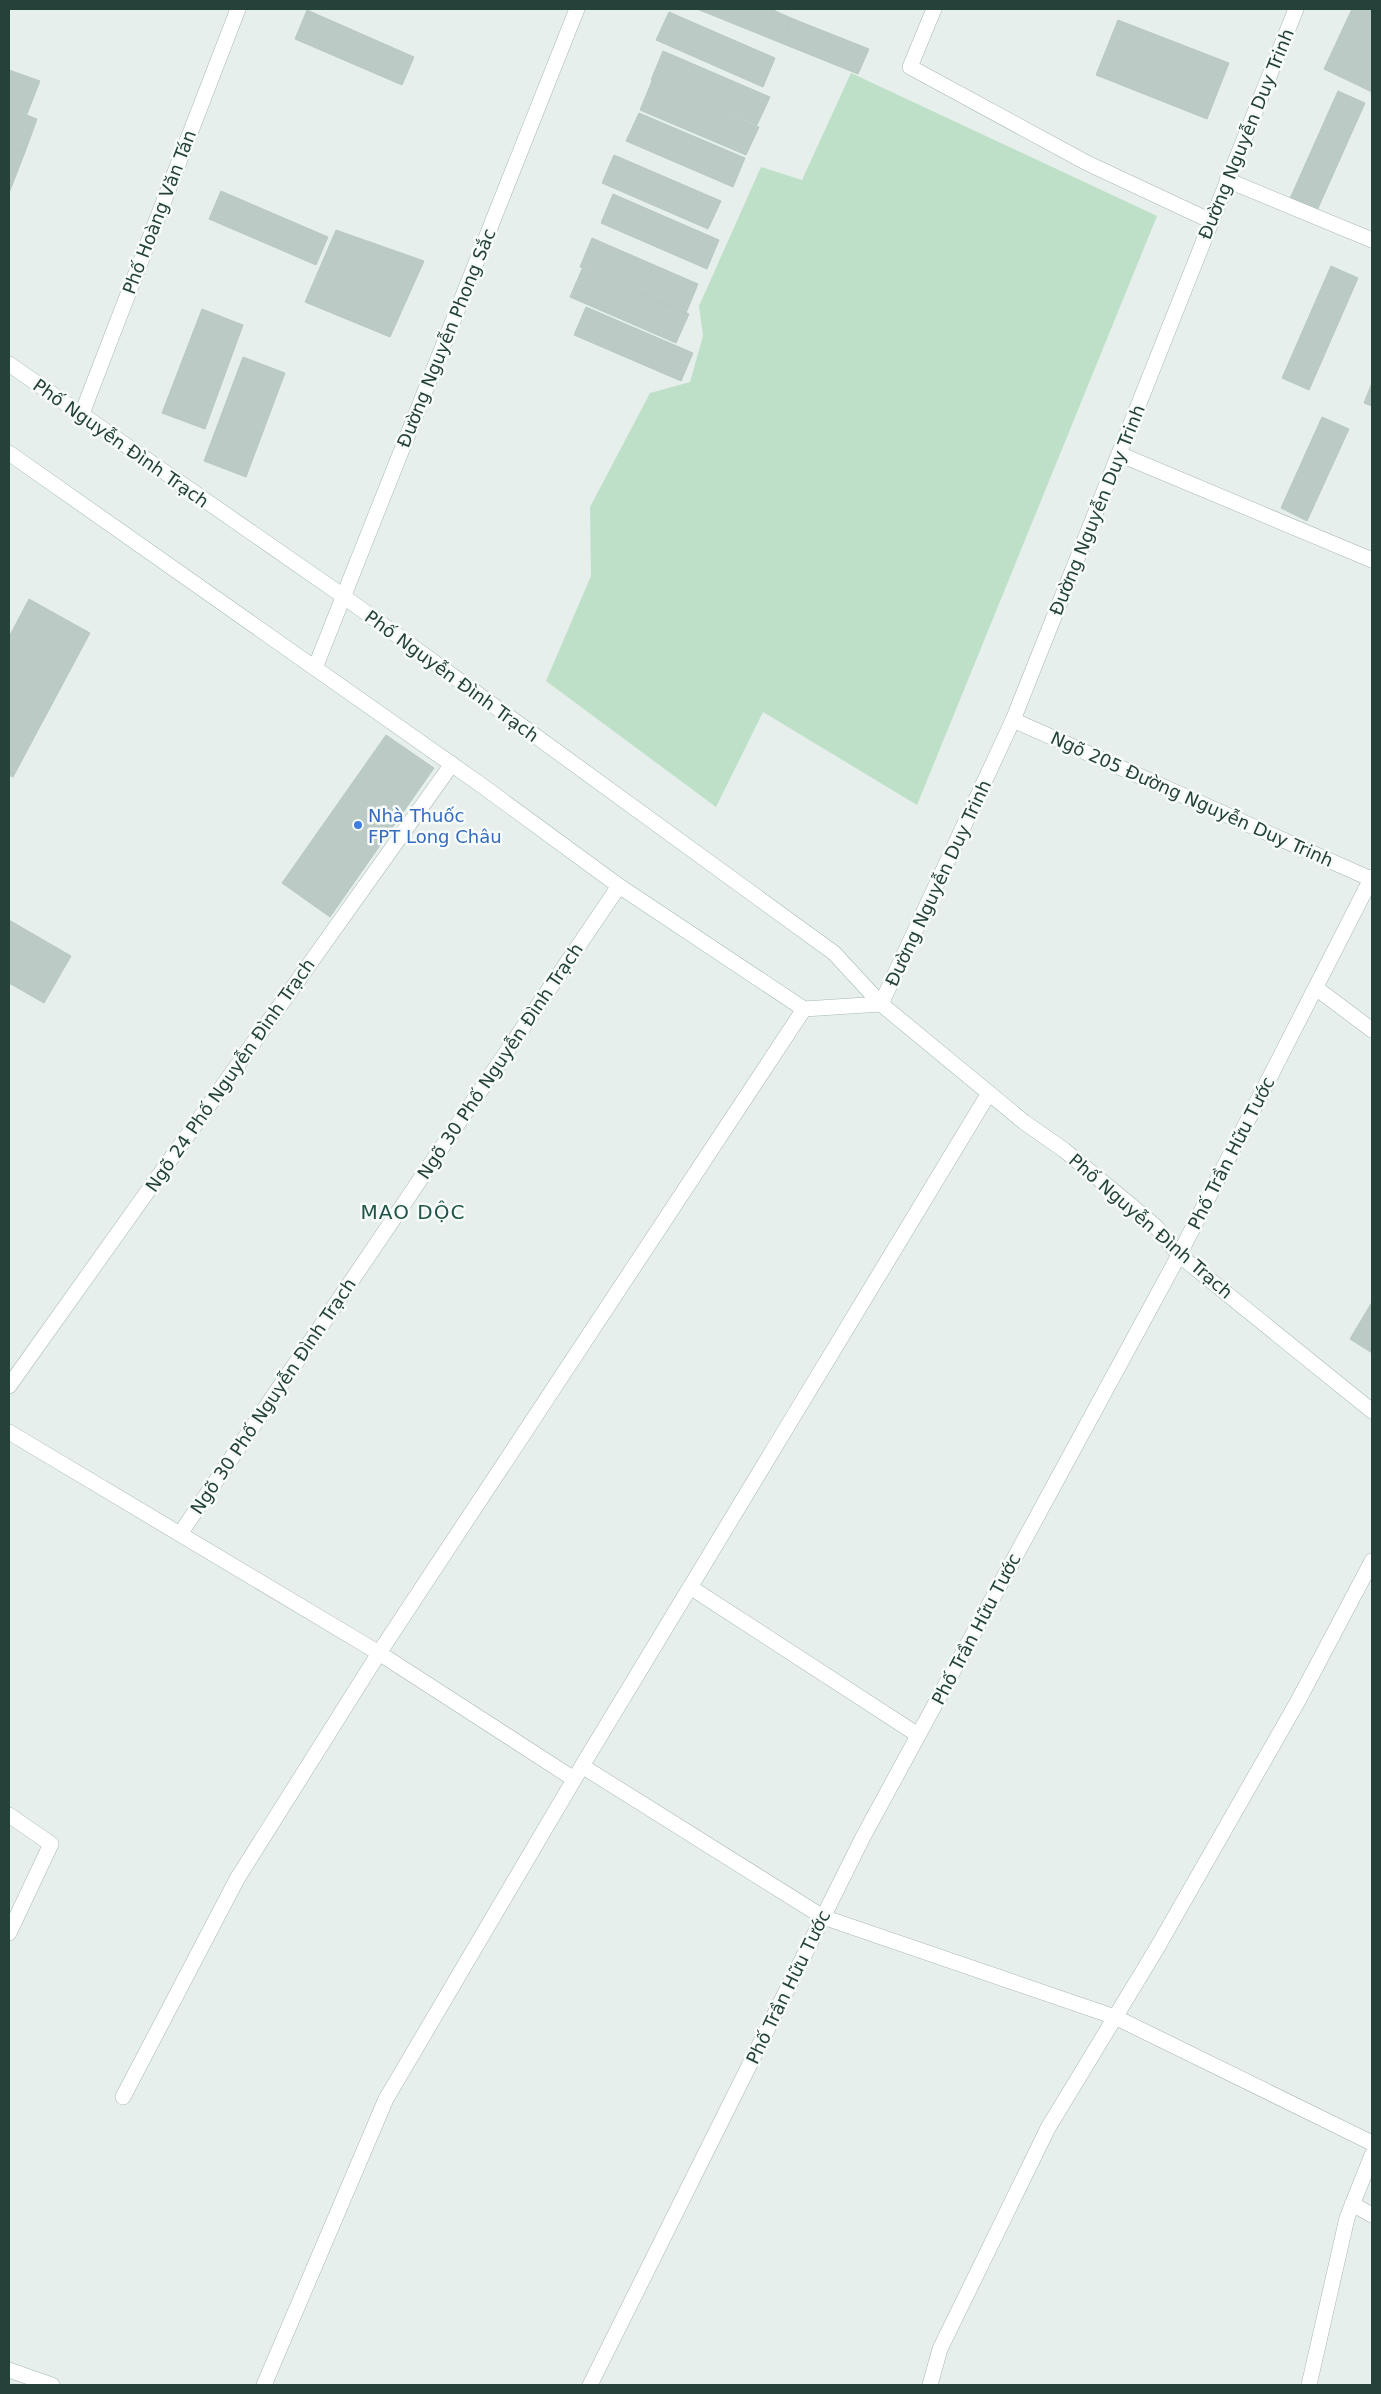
<svg xmlns="http://www.w3.org/2000/svg" width="1381" height="2394" viewBox="0 0 1381 2394" font-family="'DejaVu Sans',sans-serif">
  <style>
    .green { fill: #bfe0c8 }
    .building { fill: #bbcac4; stroke: #b8c9c2 }
    .lines { fill: none; stroke-linecap: round; stroke-linejoin: round }
    .street-casing { stroke: #a8b8b2; stroke-width: 16 }
    .secondary-casing { stroke: #a4bbb3; stroke-width: 16 }
    .street { stroke: #fff; stroke-width: 15 }
    .secondary { stroke: #fff; stroke-width: 15 }
    .shop-dot { fill: #3f7fe0; stroke: #f7fbf9; stroke-width: 2 }
    .labels { text-anchor: middle; dominant-baseline: central; stroke-width: 5; stroke-linejoin: round; paint-order: stroke }
    .street-label { font-size: 18px; fill: #24423a; stroke: #f7fbf9 }
    .shop-label { font-size: 18px; fill: #366cbe; stroke: #f7fbf9; text-anchor: start }
    .quarter-label { font-size: 20px; letter-spacing: 1px; fill: #1f5548; stroke: #f7fbf9 }
  </style>
  <rect width="100%" height="100%" fill="#e6efeb"/>
  <path class="green" d="M851,73L1157,216L917,805L763,712L716,807L546,681L591,576L590,507L650,393L690,382L703,336L699,306L761,167L802,180Z"/>
  <path class="building" d="M697,9H771L791,18L781,43Z
    M1352,9H1372V92L1324,69Z
    M307,10L414,57L402,85L295,39Z
    M669,12L775,58L763,87L656,40Z
    M791,18L869,49L858,74L781,43Z
    M1118,20L1229,63L1207,119L1096,75Z
    M663,51L770,97L757,125L651,80Z
    M9,70L40,81L27,114L9,107Z
    M652,81L759,127L746,155L640,110Z
    M1338,91L1365,103L1315,215L1288,203Z
    M9,108L37,119L25,152L9,145Z
    M639,113L745,158L733,187L626,141Z
    M9,145L25,152L9,193Z
    M614,155L721,201L708,229L602,183Z
    M221,191L328,237L316,265L209,219Z
    M613,194L719,240L707,269L601,223Z
    M336,230L424,261L390,337L305,302Z
    M592,238L698,284L686,313L580,267Z
    M1331,266L1358,278L1309,390L1282,378Z
    M582,269L689,314L676,343L570,297Z
    M586,307L693,353L681,381L574,335Z
    M202,309L243,325L205,429L162,413Z
    M243,357L285,373L246,477L204,461Z
    M1372,383V406L1364,403Z
    M1322,417L1349,429L1307,521L1281,508Z
    M29,599L90,633L13,777L9,775V637Z
    M386,735L434,768L330,917L282,883Z
    M9,920L71,956L44,1003L9,983Z
    M1372,1302V1353L1350,1339Z"/>
  <g class="lines">
    <defs>
      <path id="street" d="M934,9L910,67L1087,163L1211,221
        M1227,180L1372,240
        M81,416L238,9
        M1119,454L1372,560
        M1013,720L1371,879
        M1316,988L1372,1030
        M881,1004L1013,720L1296,9
        M9,1386L452,764
        M9,1432L379,1653L574,1779
        M180,1534L619,886
        M690,1587L918,1735
        M582,1766L823,1917L1115,2017L1372,2143
        M9,1815L51,1844L9,1933
        M123,2097L237,1879L379,1653L804,1009
        M1352,2204L1372,2215
        M264,2385L386,2099L582,1766L989,1093
        M590,2385L863,1837L1179,1255L1372,877
        M930,2385L940,2349L1048,2128L1157,1948L1298,1701L1372,1561
        M1309,2385L1347,2218L1372,2155"/>
      <path id="secondary" d="M9,364L343,596L834,953L881,1004L1024,1122L1064,1150L1146,1218L1157,1228L1179,1255L1372,1411
        M9,453L477,782L619,886L804,1009L881,1004
        M315,668L577,9
        M9,2370L52,2385"/>
    </defs>
    <use href="#street" class="street-casing"/>
    <use href="#secondary" class="secondary-casing"/>
    <use href="#street" class="street"/>
    <use href="#secondary" class="secondary"/>
  </g>
  <circle class="shop-dot" cx="358" cy="825" r="5"/>
  <g class="labels">
    <g class="street-label">
      <text transform="translate(1246 134) rotate(-68)">Đường Nguyễn Duy Trinh</text>
      <text transform="translate(159 212) rotate(-69)">Phố Hoàng Văn Tán</text>
      <text transform="translate(446 338) rotate(-68)">Đường Nguyễn Phong Sắc</text>
      <text transform="translate(121 443) rotate(35)">Phố Nguyễn Đình Trạch</text>
      <text transform="translate(1097 510) rotate(-68)">Đường Nguyễn Duy Trinh</text>
      <text transform="translate(452 676) rotate(36)">Phố Nguyễn Đình Trạch</text>
      <text transform="translate(1192 799) rotate(24)">Ngõ 205 Đường Nguyễn Duy Trinh</text>
      <text transform="translate(938 883) rotate(-65)">Đường Nguyễn Duy Trinh</text>
      <text transform="translate(500 1061) rotate(-56)">Ngõ 30 Phố Nguyễn Đình Trạch</text>
      <text transform="translate(230 1075) rotate(-55)">Ngõ 24 Phố Nguyễn Đình Trạch</text>
      <text transform="translate(1231 1153) rotate(-63)">Phố Trần Hữu Tước</text>
      <text transform="translate(1151 1226) rotate(41)">Phố Nguyễn Đình Trạch</text>
      <text transform="translate(273 1396) rotate(-56)">Ngõ 30 Phố Nguyễn Đình Trạch</text>
      <text transform="translate(976 1629) rotate(-62)">Phố Trần Hữu Tước</text>
      <text transform="translate(788 1987) rotate(-64)">Phố Trần Hữu Tước</text>
    </g>
    <g class="shop-label">
      <text x="368" y="815">Nhà Thuốc<tspan x="368" dy="21">FPT Long Châu</tspan></text>
    </g>
    <g class="quarter-label">
      <text x="413" y="1212">MAO DỘC</text>
    </g>
  </g>
  <rect width="1381" height="2394" fill="none" stroke="#24423a" stroke-width="20"/>
</svg>
